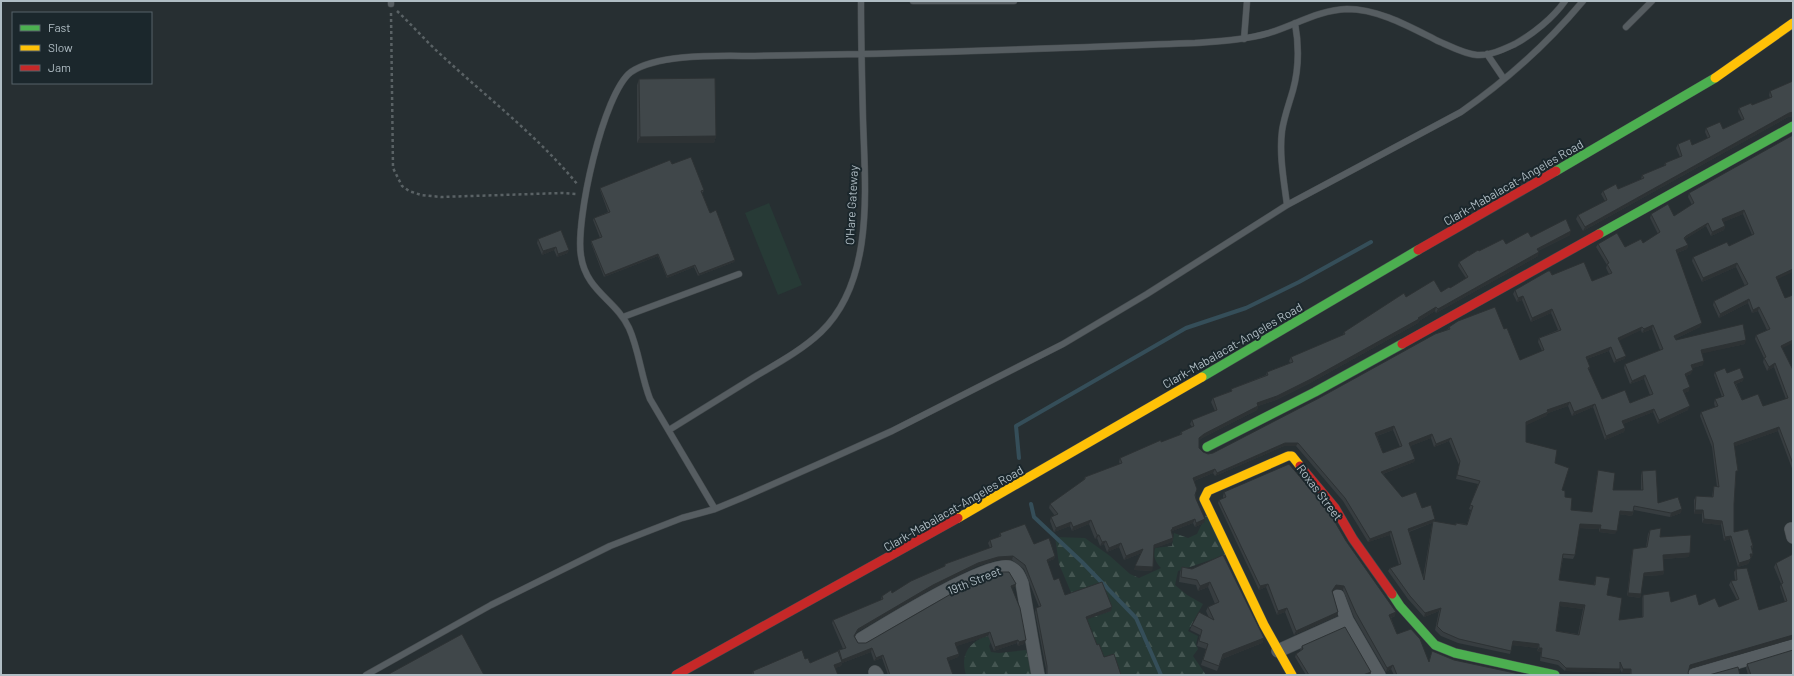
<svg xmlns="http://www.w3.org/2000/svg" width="1794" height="676" viewBox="0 0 1794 676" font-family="Barlow,sans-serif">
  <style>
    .grass { fill: #273a36 }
    .forest { fill: url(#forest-firs) }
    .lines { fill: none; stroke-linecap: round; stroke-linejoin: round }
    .stream { stroke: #354e59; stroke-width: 4 }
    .lane-casing { stroke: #444a4d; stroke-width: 7 }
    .street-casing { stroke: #444a4d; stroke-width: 14 }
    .fast-casing { stroke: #444a4d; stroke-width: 10 }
    .slow-casing { stroke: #444a4d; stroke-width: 10 }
    .jam-casing { stroke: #444a4d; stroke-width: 10 }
    .path { stroke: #5a6265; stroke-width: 2.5; stroke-dasharray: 3 3; stroke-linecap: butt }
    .lane { stroke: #565d61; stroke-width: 6 }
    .street { stroke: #565d61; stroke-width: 13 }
    .fast { stroke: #4caf50; stroke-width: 9 }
    .slow { stroke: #ffc107; stroke-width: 9 }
    .jam { stroke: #c62828; stroke-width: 9 }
    .wall { fill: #373d40; fill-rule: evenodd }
    .shaded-wall { fill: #2d3234 }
    .building { fill: #40474a; stroke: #2d3234; fill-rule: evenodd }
    .labels { text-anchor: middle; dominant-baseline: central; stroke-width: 4; stroke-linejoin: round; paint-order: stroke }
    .street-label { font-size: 12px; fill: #b0bdc4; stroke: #1b272c }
  </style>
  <defs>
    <pattern id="forest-firs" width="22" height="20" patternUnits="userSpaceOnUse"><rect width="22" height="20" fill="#273a36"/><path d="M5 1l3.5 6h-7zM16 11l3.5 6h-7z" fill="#445551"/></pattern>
  </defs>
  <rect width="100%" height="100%" fill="#272f32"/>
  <path class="grass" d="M769,203L802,285L778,295L745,213Z"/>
  <path class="forest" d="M1206,515L1228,554L1178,571L1175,585L1187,595L1203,604L1188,631L1198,636L1196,644L1198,649L1193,656L1206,675H1115L1084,623L1059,564L1055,537L1085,538L1110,556L1130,574L1139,578L1161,568C1155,561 1153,557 1155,548L1172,546L1174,533L1188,538L1197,534Z
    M993,633L994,637L989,646L991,652L999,653L1026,650L1034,675H966C959,652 972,640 993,633Z"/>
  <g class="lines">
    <path class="stream" d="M1019,458L1016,426L1186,328L1246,308L1299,282L1371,242
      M1031,504L1034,517L1082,562L1136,618L1161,675"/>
    <defs>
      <path id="lane" d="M913,1H1014
        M391,4V1
        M1626,27L1652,1
        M1244,39L1247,1
        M1487,54L1504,79
        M1287,205C1284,181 1279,155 1282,131C1284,117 1289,104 1293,90C1299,68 1299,45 1295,23
        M623,317L739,274
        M669,430C698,412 727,394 756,376C778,363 802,350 821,332C875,280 865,187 863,119C862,80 861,40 861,1
        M715,509L650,399C641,376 639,350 629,328C616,300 586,291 581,256C575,221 603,93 631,72C659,53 721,56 754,56C790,55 825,55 861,54C972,52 1083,47 1195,43C1220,41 1245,40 1269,33C1295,25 1319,10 1347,9C1379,9 1410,27 1438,41C1450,46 1464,54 1477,55C1490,56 1504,49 1515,44C1533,34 1553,18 1565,1
        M366,675L491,605L610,546L682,518L715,509L744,497L821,463L892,431L1063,344L1147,294L1287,205L1461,112C1507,80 1547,44 1583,1"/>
      <path id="street" d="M1791,529L1793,537
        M1338,596L1347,620L1379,675
        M861,639C884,625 987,561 1009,567C1017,570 1019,576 1022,583L1038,675
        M1278,651L1347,620
        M875,672L877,675
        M1694,675L1793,646"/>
      <path id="fast" d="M1556,171L1715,78
        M1599,234L1793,126
        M1202,377L1418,250
        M1207,447L1315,392L1402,344
        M1392,594L1400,606L1435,645L1455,653L1555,675"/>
      <path id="slow" d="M1715,78L1793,23
        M958,518L1202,377
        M1292,675L1264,625L1204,499L1208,491L1288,456H1292L1300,466"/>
      <path id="jam" d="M1418,250L1556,171
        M1402,344L1599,234
        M1300,466L1335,508L1353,539L1392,594
        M676,675L958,518"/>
    </defs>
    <use href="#lane" class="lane-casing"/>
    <use href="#street" class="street-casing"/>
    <use href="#fast" class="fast-casing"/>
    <use href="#slow" class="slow-casing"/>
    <use href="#jam" class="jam-casing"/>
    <path class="path" d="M397,11C411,24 424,39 438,52C485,96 537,135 578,185
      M391,13L393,168L402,186L409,191L421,195L441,197L562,193L577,194"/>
    <use href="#lane" class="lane"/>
    <use href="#street" class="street"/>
    <use href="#fast" class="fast"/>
    <use href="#slow" class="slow"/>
    <use href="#jam" class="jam"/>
  </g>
  <path class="wall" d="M639,79L716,136L714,143H637V85Z
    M1793,81V116L1788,117L1583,231L1576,219L1578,215L1605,201L1601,194L1603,191L1618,189L1641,179L1642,175L1664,166L1665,163L1680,157L1676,148L1678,144L1692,145L1708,139L1705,132L1706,128L1723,129L1742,120L1738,112L1739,108L1752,105L1770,98L1769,95L1770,91Z
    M1793,135L1777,280L1782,348L1793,370V471L1778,431L1735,446L1736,475L1734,504V532L1753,546L1752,549L1753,554L1748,564L1738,567L1730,539L1724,541L1721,525L1702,523V514H1694V500L1696,496L1712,497L1713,490L1714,486L1717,487L1712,447L1700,416L1701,412L1715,407L1714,403L1715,399L1722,397L1714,375L1715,372L1727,373L1743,381L1736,384L1742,400L1763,406L1786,399L1774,367L1767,371L1763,362L1764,358L1755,339L1756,335L1767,330L1758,311L1752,313L1748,303L1719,318L1713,305L1714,301L1745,286L1736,267L1702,282L1692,261L1693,257L1729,246L1752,235L1743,214L1723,222L1725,226L1724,230L1711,236L1706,226L1685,239L1688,245L1687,249L1677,253L1700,327L1675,339L1676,340L1745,344L1702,353L1703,365L1692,368L1691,374L1686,376L1689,391L1684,393L1688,410L1658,424L1653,412L1623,424L1625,428L1624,432L1605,440L1593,407L1572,416L1568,406L1548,413L1546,416L1526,425V442L1555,463L1562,490L1571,510L1592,512L1597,474L1598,470L1613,490H1641V475L1642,471L1658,503L1681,513L1670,517L1634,510L1632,516L1619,514L1615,534L1599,532V529L1579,528L1575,555L1573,559L1563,558L1559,580L1594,585L1596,576L1607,595L1619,620L1642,617V598L1643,595L1671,602L1719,607L1737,600L1729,585L1731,581L1735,580L1734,572L1736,569L1759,610L1785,602L1780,587L1781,584L1774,567L1776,563L1793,554V639L1689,669L1688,673L1689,675H1630V673H1622L1620,669L1619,673L1565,671L1558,665L1540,661L1541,652L1537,651L1538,648L1512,645L1511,651L1510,654L1458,643L1441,636L1435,630L1439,611L1424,617L1408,599L1388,571L1390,568L1399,565L1390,535L1368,542L1343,501L1296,446H1284L1215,476L1213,473L1194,481L1196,499L1204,523L1195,527L1193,523L1172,531V533L1173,538L1172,542L1154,548L1152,571L1134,570L1142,553L1124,560L1119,547L1107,552L1104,544L1100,546L1097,538L1095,539L1089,524L1072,531L1070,526L1054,532L1050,521L1051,517L1055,516L1049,508L1050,504L1083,481L1085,477L1120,464L1119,462L1120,458L1180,435L1181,432L1192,427L1190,424L1192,420L1215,411L1211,402L1213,398L1231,391V389L1266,375L1267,372L1290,363L1289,361L1291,357L1343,335L1344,332L1406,297L1441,292L1450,288L1466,278L1458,266L1459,262L1479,251L1531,237L1570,235L1538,251V256L1436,313L1435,311L1419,321L1418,323L1310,383L1276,400L1258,406L1257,410L1202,438L1199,440V448L1203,452L1208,454L1213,453L1321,397L1448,329L1449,327L1504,329L1520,360L1542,351L1538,342L1539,338L1558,330L1551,313L1531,322L1522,300L1517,302L1513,294L1515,290L1552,275L1592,281L1609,274L1606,268L1607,265L1596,247L1598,244L1625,247L1643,243L1658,234L1650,218L1651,214L1674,216L1692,205L1688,197L1689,193ZM1652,329L1660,350L1625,364L1624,368L1630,384L1644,379L1650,395L1630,403L1602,399L1589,370L1590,367L1587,359L1609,351L1614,363L1624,359L1626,356L1619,340L1641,330L1642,333ZM1393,430L1400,447L1383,453L1377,436ZM1431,438L1434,447L1449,441L1459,465L1456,479L1478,484L1469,509L1471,510L1467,524L1456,523L1455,525L1434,522L1435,519L1422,508L1402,497L1383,474L1414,462L1415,459L1410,446ZM1432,523V525L1423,578L1409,532ZM1560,606L1583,609L1578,634L1556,631Z
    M672,164L704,190L703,192L702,193L710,213L735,260L734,262L698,276L694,267L667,278L658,256L604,277L591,243V241L600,238L593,220L594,218L608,212L600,190V188Z
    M561,230L568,253L557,257L554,250L542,255L537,243L538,239Z
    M1224,492L1346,541L1395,616L1391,618L1397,634L1429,661L1432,651L1454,660L1524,675H1394L1391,669L1386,672L1354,617L1343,590L1335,589L1332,592L1338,612L1337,616L1294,635L1285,612L1277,615L1266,587L1259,590L1218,503L1219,500L1223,498V496Z
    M1650,530L1689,557L1663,559L1664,571L1663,575L1643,576L1641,594L1640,598L1627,596L1632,553L1633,549L1646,547L1648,534Z
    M1000,533L1034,544L1055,556L1054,559L1047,562L1054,580L1065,595L1111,611L1087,619L1097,645L1104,657L1121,675H1046V669L1035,612L1036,608L1039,607L1024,569L1012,560H997L977,566L931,589L857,632L855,637L858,643H866L1015,587L1012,588L1024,644L1018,646L1017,643L994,651L988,636L956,646L959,654L958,657L948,661L953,675H888L882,658L874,661L871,652L842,663L841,666L835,668L838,675H752L753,671L805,659L810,663L838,651L839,650L843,649L832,623L833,620L881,600V599L882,596L892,593L944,567L945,564L990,548L988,543L990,540L999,537Z
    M1223,555L1264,638L1262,643L1222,659L1217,671L1201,665L1206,649L1197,646L1200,635L1190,630L1192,625L1209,618L1206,611L1208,607L1215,604L1208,587L1198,591L1196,585L1179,582L1180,572L1182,567L1192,569Z
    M1302,646L1371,672L1370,675H1306L1295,657L1296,654L1301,651L1300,650Z
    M1747,664L1793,675H1748L1746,668Z"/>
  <path class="shaded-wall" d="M1793,112V116L1788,117L1583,231L1585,227L1789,113Z
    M716,136L714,143H637L640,137Z
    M1744,210L1743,214L1721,223L1722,219Z
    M1708,223L1706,226L1684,240L1683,242L1686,236Z
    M1725,226L1724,230L1711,236L1712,232Z
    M1571,231L1570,235L1536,252L1537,249Z
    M1688,245L1687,249L1674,254L1676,250Z
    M556,247L554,250L542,255L543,251Z
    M569,250L568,253L557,257L558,254Z
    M1539,252L1538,256L1436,313L1438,309Z
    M658,254V256L604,277L605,275Z
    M735,260L734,262L698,276L699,274Z
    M1737,263L1736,267L1702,282L1703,278Z
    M695,265L694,267L667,278V276Z
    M1793,269V272L1774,281L1776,277Z
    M1523,296L1522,300L1517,302L1518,298Z
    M1749,299L1748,303L1719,318L1720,314Z
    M1436,307L1435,311L1419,321L1418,323L1310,383L1276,400L1258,406L1257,410L1202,438L1198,442L1199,438L1204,434L1257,403L1418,318Z
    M1759,307L1758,311L1752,313L1753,310Z
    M1552,309L1551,313L1531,322L1532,318Z
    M1702,323L1700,327L1673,340L1674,336Z
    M1653,325L1652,329L1642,333L1644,329Z
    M1642,327L1641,330L1617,342L1618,338Z
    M1746,340L1745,344L1700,354L1701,350Z
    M1793,340V343L1779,350L1781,346Z
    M1611,347L1609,351L1584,360L1586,357Z
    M1626,356L1624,359L1614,363L1616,360Z
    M1704,361L1703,365L1689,369L1691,365Z
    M1775,363L1774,367L1767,371L1769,367Z
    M1693,370L1691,374L1683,377L1685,374Z
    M1645,375L1644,379L1630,384L1632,381Z
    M1744,378L1743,381L1733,385L1734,382Z
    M1690,387L1689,391L1682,394L1683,390Z
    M1570,402L1568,406L1548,413L1546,416L1525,426L1526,422L1547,410Z
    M1595,404L1593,407L1572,416L1574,412Z
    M1690,406L1688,410L1658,424L1659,420Z
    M1654,409L1653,412L1621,425L1622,421Z
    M1394,426L1393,430L1374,437L1375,433Z
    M1779,427L1778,431L1733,447L1734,443Z
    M1625,428L1624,432L1605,440L1606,436Z
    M1432,434L1431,438L1408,447L1409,443Z
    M1451,438L1449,441L1434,447L1436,444Z
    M1285,443H1298L1296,446H1284L1215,476L1217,473Z
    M1415,459L1414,462L1380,475L1381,472Z
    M1215,469L1213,473L1191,482L1193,478Z
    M1682,509L1681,513L1670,517L1671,513Z
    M1695,510H1703L1702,514H1694Z
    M1620,511L1633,512L1632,516L1618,514Z
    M1195,519L1193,523L1172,531V533L1169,534L1172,528Z
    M1205,519L1204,523L1195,527L1196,523Z
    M1435,519L1434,523L1433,521L1432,523L1407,532L1408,529Z
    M1704,519L1722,521L1721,525L1702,523Z
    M1091,520L1089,524L1072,531L1073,527Z
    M1071,522L1070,526L1054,532L1056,528Z
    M1580,524L1601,525L1599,529L1578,528Z
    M1600,529L1617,531L1615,534L1599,532Z
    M1391,531L1390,535L1368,542L1370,539Z
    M1097,535H1099L1097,538L1095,539Z
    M1731,536L1730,539L1724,541L1725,537Z
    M1173,538L1172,542L1153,549L1154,545Z
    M1106,541L1104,544L1100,546L1102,542Z
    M1121,543L1119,547L1107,552L1109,548Z
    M1143,549L1142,553L1124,560L1126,556Z
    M1690,553L1689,557L1662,559L1663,555Z
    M1750,554H1753L1752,557L1748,558Z
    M1013,556L1012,560H997L977,566L931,589L857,632L853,640L858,629L933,585L978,563L998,557Z
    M1055,556L1054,559L1045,563L1047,560Z
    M1751,558L1748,564L1738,567L1739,563Z
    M1135,566L1153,567L1152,571L1134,570Z
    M1664,571L1663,575L1642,576L1644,573Z
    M1210,582L1208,587L1198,591L1200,586Z
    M1016,584L1015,587L1010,589L1011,586Z
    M1268,584L1266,587L1259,590L1260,586Z
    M1336,585L1344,586L1343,590L1335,589L1330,594Z
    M1628,593L1641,594L1640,598L1627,596Z
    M1560,602L1585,605L1583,609L1559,606Z
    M1112,607L1111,611L1085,620L1086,617Z
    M1287,608L1285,612L1277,615L1278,611Z
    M1441,608L1439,611L1424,617L1425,613Z
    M1338,612L1337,616L1294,635L1296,631Z
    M1396,612L1395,616L1388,619L1389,615Z
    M990,632L988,636L954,647L955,643Z
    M1793,635V639L1689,669L1690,665Z
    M1264,638L1262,643L1222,659L1223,654Z
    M1018,640L1017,643L994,651L995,647Z
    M1026,640L1024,644L1018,646L1019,642Z
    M1513,641L1539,644L1538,648L1511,645Z
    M872,648L871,652L842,663L841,666L833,669L834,665L841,662L842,660Z
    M1539,648H1542L1541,652L1537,651Z
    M959,654L958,657L946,662L947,658Z
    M883,655L882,658L874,661L876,658Z
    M1393,665L1391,669L1386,672L1387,668Z
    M1566,668L1620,669L1619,673L1565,671Z
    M1623,669H1631L1630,673H1622Z
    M1371,672L1370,675H1363Z"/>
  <path class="building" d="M715,78L716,136L640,137L639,79Z
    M1793,81V112L1789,113L1585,227L1578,215L1607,200L1603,191L1616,184L1618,189L1644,178L1642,175L1666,165L1665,163L1682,156L1678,144L1690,139L1692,145L1710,137L1706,128L1720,122L1723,129L1744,119L1739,108L1751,103L1752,105L1772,97L1770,91Z
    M1793,135V269L1776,277L1785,298L1793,295V340L1781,346L1793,370V464L1779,427L1734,443L1738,471H1736L1734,504V532L1748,529L1753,546H1751L1753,554H1750L1751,558L1749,560L1739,563L1731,536L1725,537L1722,521L1704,519L1703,510H1695L1696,496L1713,497L1714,486L1719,487L1713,443L1701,412L1718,406L1715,399L1724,396L1715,372L1725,368L1727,373L1740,368L1744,378L1734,382L1742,400L1758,394L1763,406L1788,398L1775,363L1769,367L1764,358L1766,357L1756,335L1770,329L1759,307L1753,310L1749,299L1720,314L1714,301L1748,284L1737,263L1703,278L1693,257L1727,242L1729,246L1754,234L1744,210L1722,219L1725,226L1712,232L1708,223L1686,236L1684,238L1688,245L1676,250L1702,323L1674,336L1676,340L1743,324L1746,340L1701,350L1704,361L1691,365L1693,370L1685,374L1690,387L1683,390L1690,406L1659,420L1654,409L1622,421L1625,428L1606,436L1595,404L1574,412L1570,402L1547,410L1548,412L1526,422V442L1557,450L1555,463L1569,468L1562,490L1565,491V497L1572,498L1571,510L1592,512L1598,470L1615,473L1613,490H1643L1642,471L1656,470L1658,503L1678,497L1682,509L1671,513L1634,506L1633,512L1620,511L1617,531L1600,529L1601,525L1580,524L1575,555L1563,554L1559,580L1595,585L1596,576L1610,578L1607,595L1622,598L1619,620L1643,617V595L1669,591L1671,602L1696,594L1699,605L1715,598L1719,607L1739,599L1731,581L1737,580L1736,569L1747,568L1759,610L1787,601L1781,584L1783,583L1776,563L1793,554V635L1690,665L1688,673L1689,675H1631V669H1623L1620,662V669L1566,668L1559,661L1541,657L1542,648H1539V644L1513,641L1511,651L1459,639L1443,632L1437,626L1441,608L1425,613L1410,596L1390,568L1401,564L1391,531L1370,539L1345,498L1298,443H1285L1217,473L1215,469L1193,478L1197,489L1195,495L1196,499L1205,519L1196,523L1195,519L1172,528L1173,529L1171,530L1173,538L1154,545L1153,567L1135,566L1143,549L1126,556L1121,543L1109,548L1106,541L1102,542L1099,535H1097L1091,520L1073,527L1071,522L1056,528L1051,517L1058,514L1050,504L1085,479V477L1122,463L1120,458L1161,440V442L1182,434L1181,432L1194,426L1192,420L1217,410L1213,398L1232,391L1231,389L1268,375L1267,372L1293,362L1291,357L1345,334L1344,332L1404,293L1406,297L1434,280L1441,292L1449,287L1450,288L1468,277L1459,262L1478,250L1479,251L1503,239L1506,244L1528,232L1531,237L1566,219L1571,231L1537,249L1539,252L1438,309L1436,307L1418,318L1419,319L1311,379L1277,396L1257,403L1258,406L1204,434L1199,438V448L1203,452L1208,454L1213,453L1321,397L1435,334L1450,329L1449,327L1458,321L1495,307L1504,329L1507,328L1520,360L1544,350L1539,338L1561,330L1552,309L1532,318L1523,296L1518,298L1515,290L1548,271H1550L1552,275L1584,262L1592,281L1612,273L1607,264L1609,263L1598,244L1617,233L1625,247L1641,239L1643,243L1660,232L1651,214L1668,204L1674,216L1694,203L1689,193ZM1653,325L1663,349L1625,364L1632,381L1645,375L1653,394L1630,403L1625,390L1602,399L1588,368L1590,367L1586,357L1611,347L1616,360L1626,356L1618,338L1642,327L1644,329ZM1394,426L1402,446L1383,453L1375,433ZM1432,434L1436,444L1451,438L1460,461L1457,475L1480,481L1470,505L1473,506L1467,525L1456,523V525L1433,521L1424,580L1408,529L1435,519L1431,505L1422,508L1416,492L1402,497L1381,472L1415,459L1409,443ZM1560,602L1585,605L1579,635L1556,631Z
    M691,157L704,190L701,191L710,213L716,210L735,260L699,274L695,265L667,276L658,254L605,275L591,241L602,237L594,218L610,212L600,188L670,160L672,164Z
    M561,230L569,250L558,254L556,247L543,251L538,239Z
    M1289,464L1328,510L1346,541L1396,612L1389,615L1397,634L1411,629L1420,639L1429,662L1432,651L1454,660L1524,675H1397L1393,665L1387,668L1356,613L1344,586L1336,585L1332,591L1338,612L1296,631L1287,608L1278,611L1268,584L1260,586L1219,500L1226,497L1224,492Z
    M1025,524L1034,544L1049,538L1055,556L1047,560L1054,580L1059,578L1065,595L1102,582L1112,607L1086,617L1097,645L1099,644L1104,657L1114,654L1121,675H1046L1047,674V666L1036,608L1041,606L1025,565L1013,556L998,557L978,563L933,585L858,629L854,636L858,643H866L963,587L1000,572H1009L1015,582L1016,584L1011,586L1020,608L1026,640L1019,642L1018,640L995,647L990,632L955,643L959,654L947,658L953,675H890L883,655L876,658L872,648L842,660L839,650L846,648L833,620L883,599L882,596L891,590L892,593L911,581L945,566V564L992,547L990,540L1001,536L1000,533Z
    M1661,528L1660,537L1691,535L1690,553L1663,555L1664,571L1644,573L1641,594L1628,593L1633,549L1647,547L1650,530Z
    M1223,555L1264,638L1223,654L1219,666L1203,660L1208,644L1199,641L1202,630L1192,625L1199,612L1214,620L1208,607L1219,602L1210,582L1200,586L1197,580L1181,577L1182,567L1192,569Z
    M1345,627L1371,672L1363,675H1337L1336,674L1335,675H1309L1296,654L1303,649L1302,646Z
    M462,634L484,675H387Z
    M802,650L805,659L808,658L810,663L838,651L842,662L834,665L838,675H754L753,671Z
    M1793,650V675H1751L1747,664Z
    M1738,667L1740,675H1709Z"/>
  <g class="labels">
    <g class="street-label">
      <text transform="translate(1513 182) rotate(-30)">Clark-Mabalacat-Angeles Road</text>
      <text transform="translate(851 205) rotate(-87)">O'Hare Gateway</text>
      <text transform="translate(1232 345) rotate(-30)">Clark-Mabalacat-Angeles Road</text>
      <text transform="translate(1320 492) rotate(53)">Roxas Street</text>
      <text transform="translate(953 508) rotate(-30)">Clark-Mabalacat-Angeles Road</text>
      <text transform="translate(974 580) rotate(-22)">19th Street</text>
    </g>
  </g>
  <rect width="1794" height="676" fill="none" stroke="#b0bdc4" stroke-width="4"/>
  <rect x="12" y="12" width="140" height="72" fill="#1b272c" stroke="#576369"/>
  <rect x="20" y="25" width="20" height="6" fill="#4caf50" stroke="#576369"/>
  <text x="48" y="32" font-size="12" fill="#b0bdc4">Fast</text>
  <rect x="20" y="45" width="20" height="6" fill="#ffc107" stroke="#576369"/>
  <text x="48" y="52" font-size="12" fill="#b0bdc4">Slow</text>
  <rect x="20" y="65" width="20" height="6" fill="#c62828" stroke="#576369"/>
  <text x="48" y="72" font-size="12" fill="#b0bdc4">Jam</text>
</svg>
